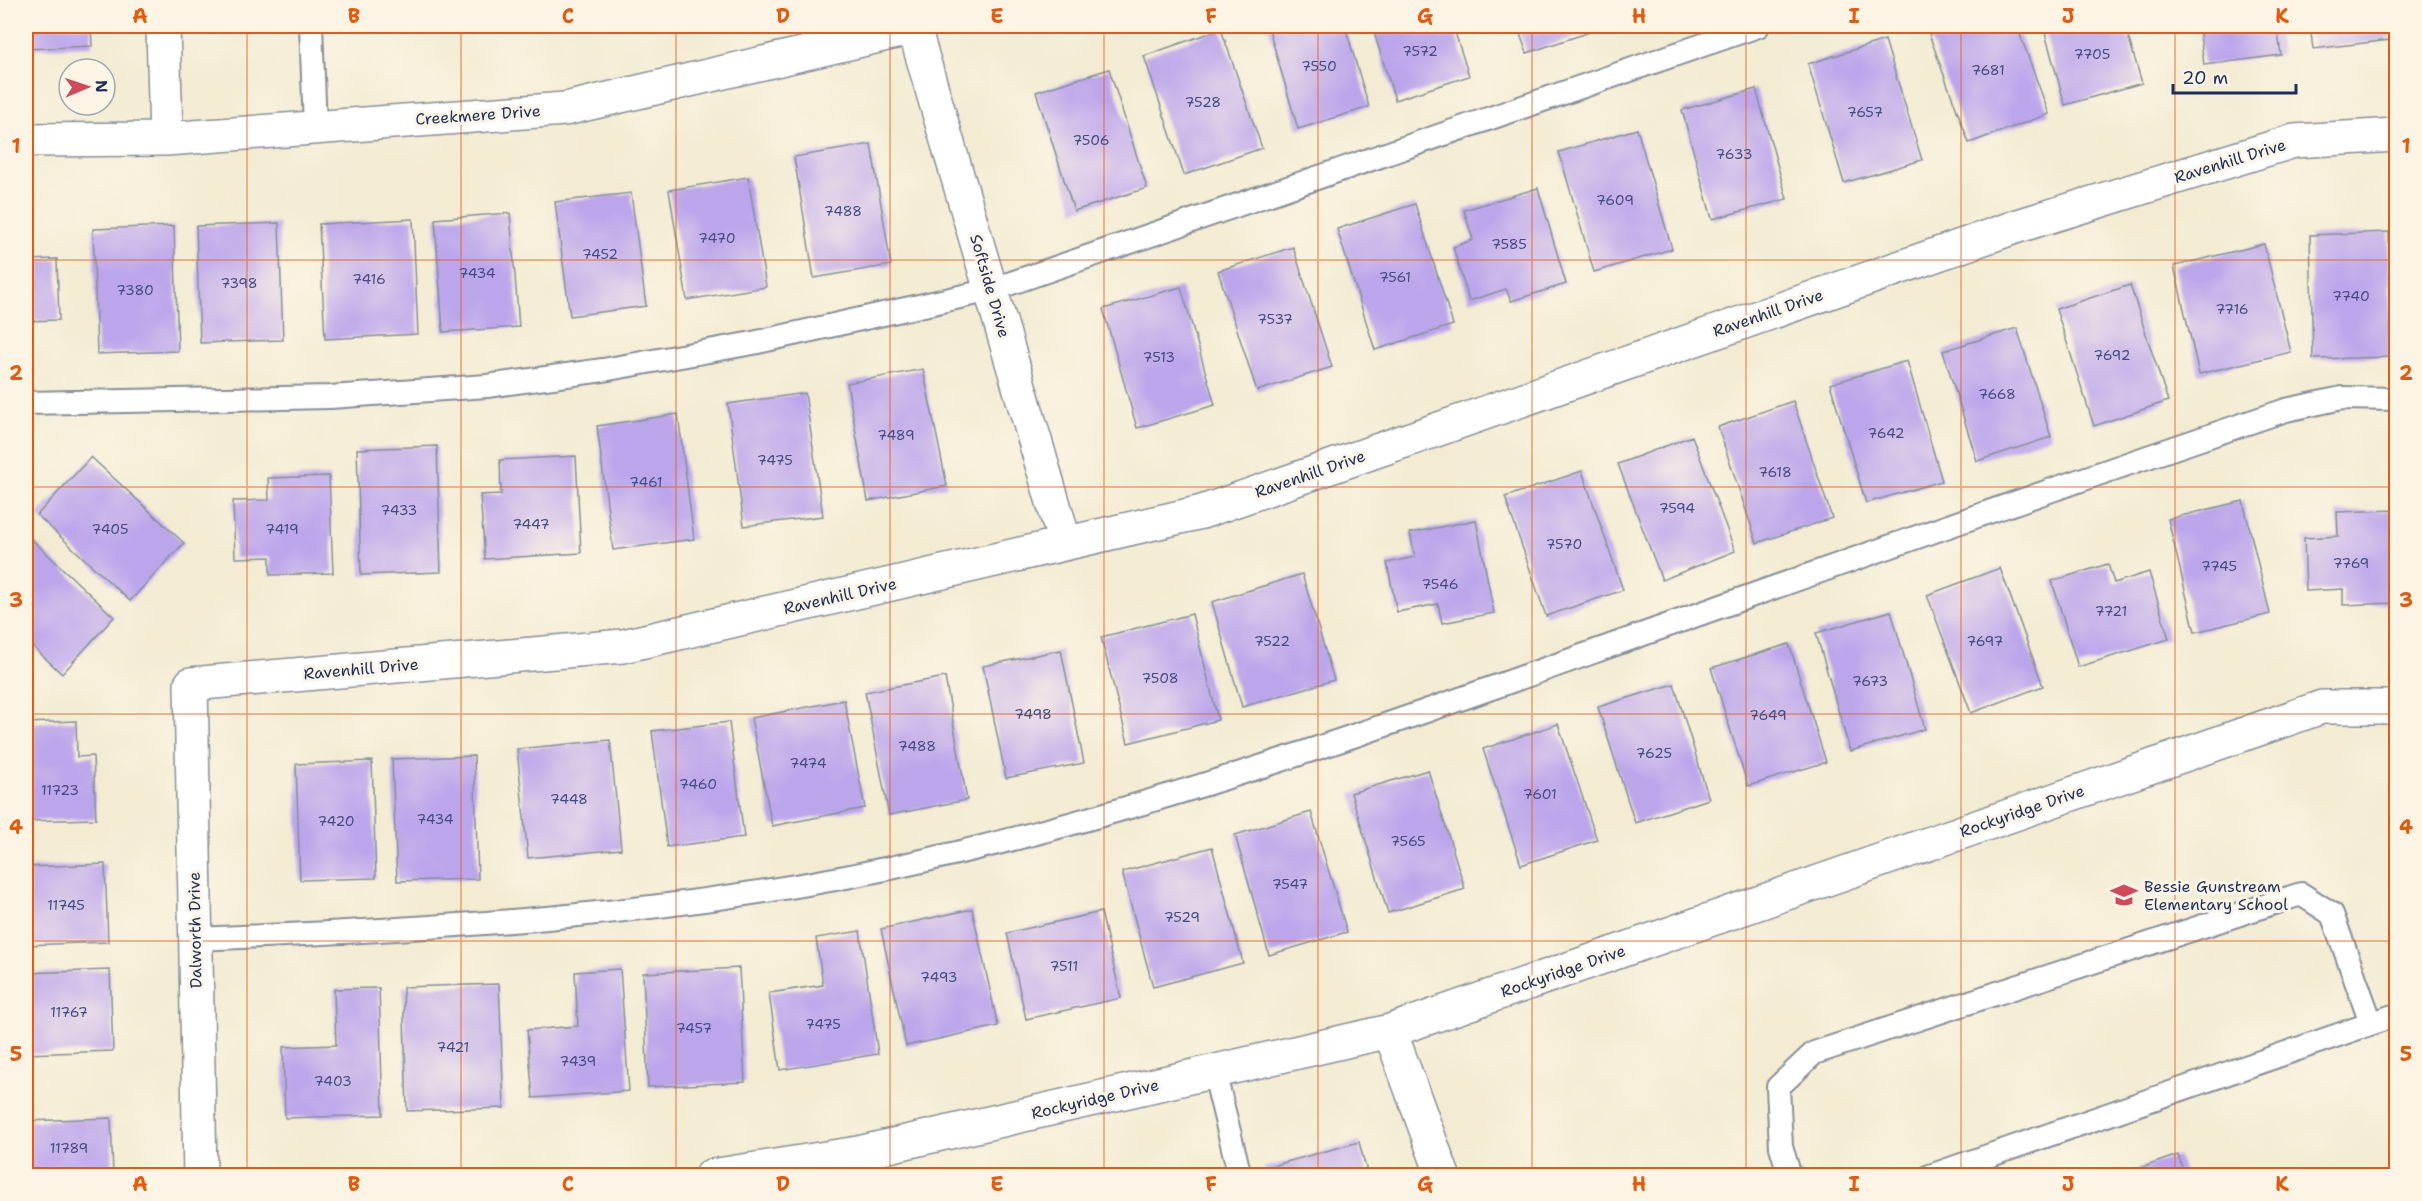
<svg xmlns="http://www.w3.org/2000/svg" width="2422" height="1201" viewBox="0 0 2422 1201" font-family="'Shantell Sans',sans-serif">
  <style>
    .building { fill: #bba5eb }
    .lines { fill: none; stroke-linecap: round; stroke-linejoin: round }
    .service-casing { stroke: #878e98; stroke-width: 26 }
    .minor-casing { stroke: #878e98; stroke-width: 36 }
    .service { stroke: #fff; stroke-width: 22 }
    .minor { stroke: #fff; stroke-width: 33 }
    .grid { fill: none; stroke: #e8590c; stroke-width: 1.5; stroke-opacity: 0.55 }
    .labels { text-anchor: middle; dominant-baseline: central; stroke-width: 6; stroke-linejoin: round; paint-order: stroke }
    .number-label { font-size: 14px; fill: #434c81 }
    .street-label { font-size: 16px; fill: #1b2f5e; stroke: #fcf5e5 }
    .poi-label { font-size: 16px; fill: #1b2f5e; stroke: #fcf5e5; text-anchor: start }
    .neatline { fill: none; stroke: #e8590c; stroke-width: 2 }
    .grid-label { font-size: 20px; text-anchor: middle; font-weight: bold; fill: #e8590c }
  </style>
  <rect width="100%" height="100%" fill="#fcf5e5"/>
  <filter id="ink" filterUnits="userSpaceOnUse"><feTurbulence type="fractalNoise" baseFrequency=".0167" numOctaves="2"/><feDisplacementMap in="SourceGraphic" scale="12" xChannelSelector="R" yChannelSelector="G"/><feConvolveMatrix kernelMatrix="1 2 1 2 8 2 1 2 1" color-interpolation-filters="sRGB"/></filter>
  <filter id="wash" filterUnits="userSpaceOnUse"><feTurbulence type="fractalNoise" baseFrequency=".008" numOctaves="4" result="noise"/><feDisplacementMap in="SourceGraphic" scale="24" xChannelSelector="R" yChannelSelector="G"/><feGaussianBlur stdDeviation="1.35" result="paint"/><feColorMatrix in="noise" values="0 0 0 0 0 0 0 0 0 0 0 0 0 0 0 0 0 1.4 0 .05"/><feComposite in="paint" operator="in"/></filter>
  <g filter="url(#wash)">
    <rect width="100%" height="100%" fill="#f3ecd3"/>
    <g id="blocks">
      <path class="building" d="M26,26H91L92,46L26,49Z
        M1268,26H1345L1369,107L1298,129Z
        M1372,26H1453L1469,76L1395,100Z
        M1517,26H1608L1527,53Z
        M1926,26H2017L2049,114L1969,143Z
        M2043,26H2125L2142,83L2065,105Z
        M2199,26H2277L2281,55L2204,65Z
        M2310,26H2388L2390,40L2313,49Z
        M1221,29L1262,148L1184,175L1144,56Z
        M1885,40L1922,160L1844,183L1808,64Z
        M1109,69L1147,188L1074,211L1036,92Z
        M1756,89L1787,199L1712,219L1682,110Z
        M1637,129L1672,249L1594,272L1559,152Z
        M871,144L891,265L814,278L794,157Z
        M748,177L766,287L687,300L669,190Z
        M1538,188L1566,284L1511,301L1506,289L1469,301L1453,247L1473,240L1464,210Z
        M631,193L646,306L570,316L555,202Z
        M1415,204L1453,325L1375,350L1337,229Z
        M510,213L519,327L443,332L435,219Z
        M413,219L418,334L325,339L319,224Z
        M279,223L283,340L200,343L196,226Z
        M174,226L178,351L97,354L93,229Z
        M2389,232L2392,357L2313,359L2310,235Z
        M2264,244L2291,352L2199,374L2174,266Z
        M1293,247L1332,367L1257,391L1218,271Z
        M57,259L59,320L26,321V260Z
        M2130,285L2168,401L2094,426L2056,309Z
        M1181,287L1215,405L1137,428L1103,309Z
        M2017,328L2051,437L1977,461L1943,351Z
        M1907,361L1942,481L1866,503L1830,384Z
        M923,369L947,486L868,501L847,383Z
        M805,393L823,516L744,526L728,404Z
        M1793,401L1832,518L1757,543L1718,427Z
        M678,414L694,539L613,550L597,426Z
        M1692,436L1735,551L1662,580L1618,464Z
        M437,446L441,572L361,575L357,449Z
        M576,456L581,553L485,559L480,495L501,494L500,460Z
        M91,457L184,543L130,601L37,515Z
        M1582,471L1623,590L1546,616L1505,497Z
        M329,476L333,573L270,575V557L235,558L233,501L269,500L268,478Z
        M2243,501L2270,614L2195,632L2168,519Z
        M2396,510V603L2343,605V589L2306,591L2304,538L2338,536L2337,512Z
        M1476,520L1494,613L1442,623L1438,604L1397,612L1387,563L1415,557L1410,533Z
        M26,534L114,617L62,674L26,640Z
        M2108,564L2114,583L2149,572L2169,639L2078,667L2052,581Z
        M2000,568L2043,686L1971,713L1927,595Z
        M1302,574L1334,680L1242,707L1212,602Z
        M1891,611L1925,729L1850,751L1816,633Z
        M1192,614L1218,720L1128,743L1101,637Z
        M1789,644L1826,762L1748,786L1711,668Z
        M1061,650L1084,763L1006,778L983,666Z
        M945,677L967,800L889,815L865,692Z
        M1674,684L1709,799L1635,823L1598,707Z
        M844,700L865,808L772,826L751,718Z
        M76,721L77,757L93,756L96,819L26,821V723Z
        M729,722L744,837L667,847L652,731Z
        M1558,724L1597,840L1521,865L1483,749Z
        M610,740L621,849L528,858L517,749Z
        M474,756L478,879L397,881L392,759Z
        M372,761L376,878L300,880L296,764Z
        M1428,770L1465,889L1388,913L1351,793Z
        M1311,812L1347,932L1269,955L1235,835Z
        M1212,847L1243,963L1153,987L1122,872Z
        M105,864L108,942L26,945V867Z
        M972,909L998,1026L906,1046L881,929Z
        M1101,912L1121,998L1026,1019L1007,933Z
        M860,931L878,1054L780,1070L769,993L823,985L816,938Z
        M739,968L745,1082L648,1087L643,973Z
        M620,969L629,1091L533,1098L527,1030L578,1026L575,972Z
        M110,970L113,1051L26,1054V973Z
        M499,984L504,1108L407,1111L403,987Z
        M379,988L383,1115L285,1118L283,1047L336,1045L334,989Z
        M111,1118L113,1176H26V1121Z
        M1359,1142L1368,1176H1266L1264,1168Z
        M2178,1155L2185,1176H2120V1175Z"/>
    </g>
  </g>
  <g filter="url(#ink)">
    <use href="#blocks" fill-opacity="0" stroke="#878e98" stroke-width="1.5"/>
    <g class="lines">
      <defs>
        <path id="service" d="M311,26L315,127
          M26,403L330,397L487,386L603,370L753,343L991,290L1758,26
          M196,939C443,929 689,915 931,859C1172,804 1405,719 1638,636C1853,559 2069,483 2286,410L2342,398L2396,399
          M1214,1071L1240,1176
          M1790,1176L1781,1147L1778,1087L1814,1053L2301,894L2332,914L2371,1023
          M1930,1176L2396,1015"/>
        <path id="minor" d="M163,26L166,139
          M914,28L1065,543
          M26,140L166,139L565,109L922,26
          M1390,1031L1443,1176
          M200,1176L191,684L623,646L1202,512L2018,226L2294,141L2396,135
          M711,1176L858,1153L1390,1031L2322,707H2396"/>
      </defs>
      <use href="#service" class="service-casing"/>
      <use href="#minor" class="minor-casing"/>
      <use href="#service" class="service"/>
      <use href="#minor" class="minor"/>
    </g>
  </g>
  <path class="grid" d="M247,26V1176M461,26V1176M676,26V1176M890,26V1176M1104,26V1176M1318,26V1176M1532,26V1176M1746,26V1176M1961,26V1176M2175,26V1176M26,260H2396M26,487H2396M26,714H2396M26,941H2396"/>
  <defs>
    <symbol id="school-bare" viewBox="-9 -9 18 18"><path d="M0-5L7-2L0 1L-7-2ZM-4 1L0 2.5L4 1V4Q0 6-4 4Z" fill="#d1495b" stroke="#fcf5e5" stroke-width="2.5" paint-order="stroke"/></symbol>
  </defs>
  <g fill-rule="evenodd">
    <use href="#school-bare" x="2105" y="876" width="38" height="38"/>
  </g>
  <g class="labels">
    <g class="number-label">
      <text x="1420" y="51">7572</text>
      <text x="2092" y="54">7705</text>
      <text x="1319" y="66">7550</text>
      <text x="1988" y="70">7681</text>
      <text x="1203" y="102">7528</text>
      <text x="1865" y="112">7657</text>
      <text x="1091" y="140">7506</text>
      <text x="1734" y="154">7633</text>
      <text x="1615" y="200">7609</text>
      <text x="843" y="211">7488</text>
      <text x="717" y="238">7470</text>
      <text x="1509" y="244">7585</text>
      <text x="600" y="254">7452</text>
      <text x="477" y="273">7434</text>
      <text x="1395" y="277">7561</text>
      <text x="369" y="279">7416</text>
      <text x="239" y="283">7398</text>
      <text x="135" y="290">7380</text>
      <text x="2351" y="296">7740</text>
      <text x="2232" y="309">7716</text>
      <text x="1275" y="319">7537</text>
      <text x="2112" y="355">7692</text>
      <text x="1159" y="357">7513</text>
      <text x="1997" y="394">7668</text>
      <text x="1886" y="433">7642</text>
      <text x="896" y="435">7489</text>
      <text x="775" y="460">7475</text>
      <text x="1775" y="472">7618</text>
      <text x="646" y="482">7461</text>
      <text x="1677" y="508">7594</text>
      <text x="399" y="510">7433</text>
      <text x="531" y="524">7447</text>
      <text x="110" y="529">7405</text>
      <text x="282" y="529">7419</text>
      <text x="1564" y="544">7570</text>
      <text x="2351" y="563">7769</text>
      <text x="2219" y="566">7745</text>
      <text x="1440" y="584">7546</text>
      <text x="2111" y="611">7721</text>
      <text x="1272" y="641">7522</text>
      <text x="1985" y="641">7697</text>
      <text x="1160" y="678">7508</text>
      <text x="1870" y="681">7673</text>
      <text x="1033" y="714">7498</text>
      <text x="1768" y="715">7649</text>
      <text x="917" y="746">7488</text>
      <text x="1654" y="753">7625</text>
      <text x="808" y="763">7474</text>
      <text x="698" y="784">7460</text>
      <text x="60" y="790">11723</text>
      <text x="1540" y="794">7601</text>
      <text x="569" y="799">7448</text>
      <text x="435" y="819">7434</text>
      <text x="336" y="821">7420</text>
      <text x="1408" y="841">7565</text>
      <text x="1290" y="884">7547</text>
      <text x="66" y="905">11745</text>
      <text x="1182" y="917">7529</text>
      <text x="1064" y="966">7511</text>
      <text x="939" y="977">7493</text>
      <text x="69" y="1012">11767</text>
      <text x="823" y="1024">7475</text>
      <text x="694" y="1028">7457</text>
      <text x="453" y="1047">7421</text>
      <text x="578" y="1061">7439</text>
      <text x="333" y="1081">7403</text>
      <text x="69" y="1148">11789</text>
    </g>
    <g class="street-label">
      <text transform="translate(478 115) rotate(-4)">Creekmere Drive</text>
      <text transform="translate(2230 161) rotate(-17)">Ravenhill Drive</text>
      <text transform="translate(990 286) rotate(74)">Softside Drive</text>
      <text transform="translate(1768 313) rotate(-19)">Ravenhill Drive</text>
      <text transform="translate(1310 474) rotate(-19)">Ravenhill Drive</text>
      <text transform="translate(840 596) rotate(-13)">Ravenhill Drive</text>
      <text transform="translate(361 669) rotate(-5)">Ravenhill Drive</text>
      <text transform="translate(2022 811) rotate(-19)">Rockyridge Drive</text>
      <text transform="translate(195 930) rotate(-91)">Dalworth Drive</text>
      <text transform="translate(1563 971) rotate(-19)">Rockyridge Drive</text>
      <text transform="translate(1095 1099) rotate(-13)">Rockyridge Drive</text>
    </g>
    <g class="poi-label">
      <text x="2144" y="886">Bessie Gunstream<tspan x="2144" dy="18">Elementary School</tspan></text>
    </g>
  </g>
  <rect width="2422" height="1201" fill="none" stroke="#fcf5e5" stroke-width="66"/>
  <g transform="translate(87 87) rotate(88)"><circle r="28" fill="#fcf5e5" stroke="#a2a6af" stroke-width="1.5"/>
  <path d="M0-4.5L10 22L0 15L-10 22Z" fill="#d1495b"/>
  <text y="-9" font-size="16" font-weight="bold" text-anchor="middle" fill="#1b2f5e">N</text>
  </g>
  <path d="M2173 84v9h123v-9" fill="none" stroke="#1b2f5e" stroke-width="3"/>
  <text x="2182" y="84" font-size="18" fill="#1b2f5e" stroke="#fcf5e5" stroke-width="4.5" paint-order="stroke">20 m</text>
  <rect x="33" y="33" width="2356" height="1135" class="neatline"/>
  <g class="grid-label">
    <text x="140" y="23">A</text>
    <text x="354" y="23">B</text>
    <text x="568" y="23">C</text>
    <text x="783" y="23">D</text>
    <text x="997" y="23">E</text>
    <text x="1211" y="23">F</text>
    <text x="1425" y="23">G</text>
    <text x="1639" y="23">H</text>
    <text x="1854" y="23">I</text>
    <text x="2068" y="23">J</text>
    <text x="2282" y="23">K</text>
    <text x="16" y="153">1</text>
    <text x="2406" y="153">1</text>
    <text x="16" y="380">2</text>
    <text x="2406" y="380">2</text>
    <text x="16" y="607">3</text>
    <text x="2406" y="607">3</text>
    <text x="16" y="834">4</text>
    <text x="2406" y="834">4</text>
    <text x="16" y="1061">5</text>
    <text x="2406" y="1061">5</text>
    <text x="140" y="1191">A</text>
    <text x="354" y="1191">B</text>
    <text x="568" y="1191">C</text>
    <text x="783" y="1191">D</text>
    <text x="997" y="1191">E</text>
    <text x="1211" y="1191">F</text>
    <text x="1425" y="1191">G</text>
    <text x="1639" y="1191">H</text>
    <text x="1854" y="1191">I</text>
    <text x="2068" y="1191">J</text>
    <text x="2282" y="1191">K</text>
  </g>
</svg>
